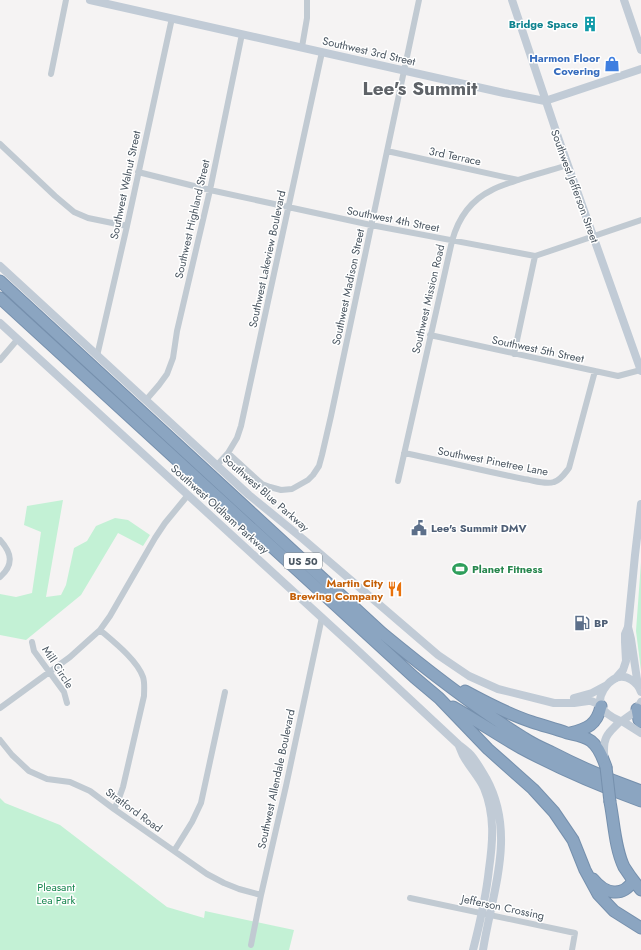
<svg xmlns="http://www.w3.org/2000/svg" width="641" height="950" viewBox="0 0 641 950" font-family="Jost,sans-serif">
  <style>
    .green { fill: #c3f1d5 }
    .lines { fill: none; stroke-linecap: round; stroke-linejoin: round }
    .highway-casing { stroke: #7690ad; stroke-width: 13 }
    .street { stroke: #c1cad2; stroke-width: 6 }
    .secondary { stroke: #c1cbd6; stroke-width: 8 }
    .highway { stroke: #8ba5c1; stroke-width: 11 }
    .highway-bridge-casing { stroke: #7690ad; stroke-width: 13; stroke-linecap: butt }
    .highway-bridge { stroke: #8ba5c1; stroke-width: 11 }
    .labels { text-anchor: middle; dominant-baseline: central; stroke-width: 3; stroke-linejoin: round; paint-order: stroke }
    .shield { fill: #fff; stroke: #808990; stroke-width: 1 }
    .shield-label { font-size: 10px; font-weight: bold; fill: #4a5661 }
    .culture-label { font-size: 11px; font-weight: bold; fill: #0d838f; stroke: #fff; text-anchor: end }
    .street-label { font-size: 11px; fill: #4a5661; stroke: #fff }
    .shop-label { font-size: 11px; font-weight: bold; fill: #366cbe; stroke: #fff; text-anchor: end }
    .service-label { font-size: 11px; font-weight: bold; fill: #4e5e75; stroke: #fff; text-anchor: start }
    .leisure-label { font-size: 11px; font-weight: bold; fill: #27864d; stroke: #fff; text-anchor: start }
    .food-label { font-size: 11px; font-weight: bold; fill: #c56008; stroke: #fff; text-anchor: end }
    .park-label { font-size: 11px; fill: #17864f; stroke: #fff }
    .town-label { font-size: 19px; font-weight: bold; fill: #5f6368; stroke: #fff }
  </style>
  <rect width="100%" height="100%" fill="#f5f3f3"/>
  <path class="green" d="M63,500L46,597L61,595L66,585L74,548L87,541L96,526L115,518L128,520L150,535L143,546L118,533L81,595L26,640L0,635V594L16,597L32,593L41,532L24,525L27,506Z
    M641,562V671L636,631Z
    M0,798L5,803L60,825L167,907L204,918L205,911L294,930L289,950H0Z"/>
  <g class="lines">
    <defs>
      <path id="highway" d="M0,281L382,633C428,671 474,707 524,738C533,744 542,748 551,752C580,767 610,780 641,791
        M0,298L414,677L439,698L488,749L533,789L554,812L573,840L585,870L598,894L614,911L641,928
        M465,691C487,703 508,714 532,722C544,726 556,729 567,733C575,735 584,736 591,741C599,747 603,758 606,767
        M453,707C476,720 498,735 521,748C560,769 600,786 641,801
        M637,709L639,720L641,722
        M570,733C587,729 597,725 601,706
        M610,802C614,822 615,849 624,867C629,875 635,883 641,890
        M593,879C605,894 622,898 633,881"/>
    </defs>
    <use href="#highway" class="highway-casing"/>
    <path class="street" d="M302,47L307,18V0
      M51,74L66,0
      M0,144L55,196L74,212L88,218L127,226
      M387,151L518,180
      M138,172L210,190L371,225L535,256L641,220
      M430,335L618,376L641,370
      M514,354L535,256
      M97,356L127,226L172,18
      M0,360L17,340
      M146,400L159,385L167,374L173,358L177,331L210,190L242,34
      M228,453L262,484L270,487L281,490L292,489L308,480L313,475L319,466L322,455L331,416L419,0
      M404,453C444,461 484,471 524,479C533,480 545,485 554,482C561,480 565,473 569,468L595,371
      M217,465L228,453L237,438L241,426L322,52
      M398,481L452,241C458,219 471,200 492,190C497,187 504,185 509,183C528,176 548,171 568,165
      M0,540C12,553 14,565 0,577
      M100,630C114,642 137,660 143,677C145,683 144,690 144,696L123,787L118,801L114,809
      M32,642L34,651L64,692L67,703
      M0,708L70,657L100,630L110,616L155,538L165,523L188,495
      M0,740L12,755L29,771L47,779L70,782L90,791L114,809L207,874L224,883L239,889L261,895
      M174,851L192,822L201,803L225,692
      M410,898L575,933L572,950
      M251,945L261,895L286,786L322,617"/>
    <path class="secondary" d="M90,0L504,93L545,101L641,69
      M512,0L559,140L641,371
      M624,0L641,50
      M0,266L249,495L303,539L438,655L469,676L498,689L554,703H574L588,701H591L601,705
      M0,323L354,647L459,745C463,748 467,751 471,755C477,762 481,770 486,778C517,834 492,892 483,950
      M628,627L631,639L638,686
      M616,678L623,670L626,661L625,642V634L628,627L635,555L641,504
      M641,692C638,683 626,673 616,678C607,682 597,696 601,706C605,714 613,718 620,721H622L636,711L641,702
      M574,698L592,693L607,685
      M622,721L641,733
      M459,746C461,750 462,754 464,757C470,768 479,777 484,788C495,815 493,841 489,869C486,897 480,923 473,950
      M604,758C604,749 603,740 609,733C612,729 617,725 620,721"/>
    <use href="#highway" class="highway"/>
    <defs>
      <path id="highway-bridge" d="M606,767L610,802"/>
    </defs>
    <use href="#highway-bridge" class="highway-bridge-casing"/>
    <use href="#highway-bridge" class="highway-bridge"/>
  </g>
  <defs>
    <symbol id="building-bare" viewBox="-9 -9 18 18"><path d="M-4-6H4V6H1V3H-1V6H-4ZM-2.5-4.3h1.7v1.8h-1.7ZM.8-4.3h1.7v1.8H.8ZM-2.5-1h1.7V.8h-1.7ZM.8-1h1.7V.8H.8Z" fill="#0f9aa8" stroke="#fff" stroke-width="2.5" paint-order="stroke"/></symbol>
    <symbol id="shop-bare" viewBox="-9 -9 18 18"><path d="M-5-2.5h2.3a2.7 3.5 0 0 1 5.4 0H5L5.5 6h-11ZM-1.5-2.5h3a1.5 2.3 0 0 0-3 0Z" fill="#3f7fe0" stroke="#fff" stroke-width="2.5" paint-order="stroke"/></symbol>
    <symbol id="civic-bare" viewBox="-9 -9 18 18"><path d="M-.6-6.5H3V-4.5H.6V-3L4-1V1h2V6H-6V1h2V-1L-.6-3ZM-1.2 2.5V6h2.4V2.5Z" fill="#5c6f8a" stroke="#fff" stroke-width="2.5" paint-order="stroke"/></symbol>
    <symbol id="stadium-bare" viewBox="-9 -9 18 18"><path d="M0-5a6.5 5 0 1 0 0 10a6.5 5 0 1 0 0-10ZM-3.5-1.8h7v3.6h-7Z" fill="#2e9e5b" stroke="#fff" stroke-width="2.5" paint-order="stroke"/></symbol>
    <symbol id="restaurant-bare" viewBox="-9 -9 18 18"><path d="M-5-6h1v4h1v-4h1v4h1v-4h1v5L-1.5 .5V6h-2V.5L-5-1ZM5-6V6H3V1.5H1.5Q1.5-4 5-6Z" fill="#e8710a" stroke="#fff" stroke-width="2.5" paint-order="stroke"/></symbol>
    <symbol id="fuel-bare" viewBox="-9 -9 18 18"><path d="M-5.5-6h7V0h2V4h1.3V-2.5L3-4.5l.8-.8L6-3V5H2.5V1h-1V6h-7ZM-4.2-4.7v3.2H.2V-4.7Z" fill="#5c6f8a" stroke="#fff" stroke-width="2.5" paint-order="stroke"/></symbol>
  </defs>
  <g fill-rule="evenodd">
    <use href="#building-bare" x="579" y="13" width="22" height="22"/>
    <use href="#shop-bare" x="601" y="53" width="22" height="22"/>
    <use href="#civic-bare" x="408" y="517" width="22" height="22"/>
    <use href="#stadium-bare" x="449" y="558" width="22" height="22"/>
    <use href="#restaurant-bare" x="384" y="578" width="22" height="22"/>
    <use href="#fuel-bare" x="571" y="612" width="22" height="22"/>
  </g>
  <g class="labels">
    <rect class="shield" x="284" y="553" width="38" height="16" rx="3"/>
    <g class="shield-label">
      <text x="303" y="561">US 50</text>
    </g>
    <g class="culture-label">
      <text x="578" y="24">Bridge Space</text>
    </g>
    <g class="street-label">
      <text transform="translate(369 51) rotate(13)">Southwest 3rd Street</text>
      <text transform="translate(455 156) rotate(12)">3rd Terrace</text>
      <text transform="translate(125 185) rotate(-78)">Southwest Walnut Street</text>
      <text transform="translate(575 186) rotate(70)">Southwest Jefferson Street</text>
      <text transform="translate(192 219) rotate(-77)">Southwest Highland Street</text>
      <text transform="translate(393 219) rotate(11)">Southwest 4th Street</text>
      <text transform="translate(267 259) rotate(-78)">Southwest Lakeview Boulevard</text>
      <text transform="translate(348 287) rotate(-78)">Southwest Madison Street</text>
      <text transform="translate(428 299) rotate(-77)">Southwest Mission Road</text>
      <text transform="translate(538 349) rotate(12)">Southwest 5th Street</text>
      <text transform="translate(493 461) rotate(11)">Southwest Pinetree Lane</text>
      <text transform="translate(266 493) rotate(41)">Southwest Blue Parkway</text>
      <text transform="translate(220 509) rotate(42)">Southwest Oldham Parkway</text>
      <text transform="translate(58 667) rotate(57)">Mill Circle</text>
      <text transform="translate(276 779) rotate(-78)">Southwest Allendale Boulevard</text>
      <text transform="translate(134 810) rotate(36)">Stratford Road</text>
      <text transform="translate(503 907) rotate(12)">Jefferson Crossing</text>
    </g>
    <g class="shop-label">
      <text x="600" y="58">Harmon Floor<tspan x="600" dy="13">Covering</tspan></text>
    </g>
    <g class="service-label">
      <text x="431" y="528">Lee's Summit DMV</text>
      <text x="594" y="623">BP</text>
    </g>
    <g class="leisure-label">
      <text x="472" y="569">Planet Fitness</text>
    </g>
    <g class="food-label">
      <text x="383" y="583">Martin City<tspan x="383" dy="13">Brewing Company</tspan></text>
    </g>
    <g class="park-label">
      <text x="56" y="887">Pleasant<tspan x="56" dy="13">Lea Park</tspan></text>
    </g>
    <g class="town-label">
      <text x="420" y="88">Lee's Summit</text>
    </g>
  </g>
</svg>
